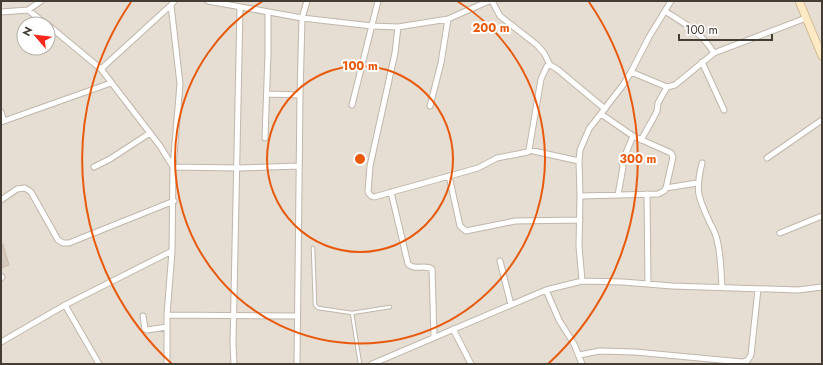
<svg xmlns="http://www.w3.org/2000/svg" width="823" height="365" viewBox="0 0 823 365" font-family="Jost,sans-serif">
  <style>
    .residential { fill: #e6ded3; fill-rule: evenodd }
    .building { fill: #d6cabe; stroke: #cebeae }
    .lines { fill: none; stroke-linecap: round; stroke-linejoin: round }
    .lane-casing { stroke: #c0b6ab; stroke-width: 4.5 }
    .street-casing { stroke: #c0b6ab; stroke-width: 7 }
    .secondary-casing { stroke: #d1bc96; stroke-width: 9 }
    .lane { stroke: #fff; stroke-width: 2.5 }
    .street { stroke: #fff; stroke-width: 5 }
    .secondary { stroke: #fdeac4; stroke-width: 7 }
    .ring { fill: none; stroke: #e8590c; stroke-width: 2 }
    .centre { fill: #e8590c; stroke: #fff; stroke-width: 2 }
    .ring-label { font-size: 12px; text-anchor: middle; font-weight: bold; fill: #e8590c; stroke: #fff; stroke-width: 4; stroke-linejoin: round; paint-order: stroke }
  </style>
  <rect width="100%" height="100%" fill="#f2ede5"/>
  <path class="residential" d="M1,1H822V364H1ZM24,24H48V48H24Z"/>
  <path class="building" d="M1,244H3L9,265L1,268Z"/>
  <g class="lines">
    <defs>
      <path id="lane" d="M313,248L315,305L318,308L352,313L390,307
        M352,313L360,364"/>
      <path id="street" d="M208,1L302,18L372,26L398,27L448,19L489,1
        M492,1L500,16L537,45L544,53L550,65
        M171,5L180,84L173,167L237,168L299,166
        M28,10L46,24
        M665,11C686,25 700,31 714,53
        M1,12L28,10L41,1
        M48,25L101,69L160,146L173,167L172,251L167,315V364
        M398,27L395,53L370,166L368,192L371,196L374,197L478,168L497,158L528,152L529,150L579,161
        M702,62L724,110
        M101,69L171,5L174,1
        M631,72L667,87L675,85L714,53L806,18
        M267,94L300,95
        M352,105L378,1
        M430,106L441,63L448,19
        M1,112L4,121
        M1,122L111,83
        M265,138L268,53V12
        M641,140L654,117L657,111L658,103L667,87
        M529,150L541,79L547,66L550,65L557,69L605,109
        M767,158L822,120
        M702,163C695,192 698,197 710,223C713,229 716,234 717,240C721,255 721,272 722,287
        M94,167L110,159L150,133
        M449,176L460,226L466,231L515,221L580,220
        M666,188L697,183
        M391,192L408,264C415,271 424,264 432,269L434,337
        M647,194L648,284
        M618,195L623,167L622,163L633,136
        M580,196L658,194L664,191L666,188L673,157L671,153L633,136L601,114
        M1,200L17,189L25,188L31,192L58,240L63,243H69L174,201
        M780,233L822,216
        M500,261L511,305
        M1,278L2,277
        M582,281L579,246L580,196L579,161L580,150L589,129L623,85L631,72L649,37L671,1
        M546,290L559,320L574,344L582,364
        M65,305L99,364
        M167,315L297,316
        M143,316L145,329L147,330L167,327
        M453,329L471,364
        M1,342L65,305L172,251
        M579,355L600,351L635,352L742,362L747,361L751,355L758,289
        M234,364L233,344L240,7
        M297,364L300,95L302,18L307,1
        M372,364L546,290L582,281L623,282L672,286L798,290L822,287"/>
      <path id="secondary" d="M799,1L822,56"/>
    </defs>
    <use href="#lane" class="lane-casing"/>
    <use href="#street" class="street-casing"/>
    <use href="#secondary" class="secondary-casing"/>
    <use href="#lane" class="lane"/>
    <use href="#street" class="street"/>
    <use href="#secondary" class="secondary"/>
  </g>
  <g class="ring">
    <circle cx="360" cy="159" r="93"/>
    <path d="M457 1A185 185 0 1 1 263 1"/>
    <path d="M172 364A278 278 0 0 1 131 2M589 2A278 278 0 0 1 548 364"/>
  </g>
  <circle cx="360" cy="159" r="6" class="centre"/>
  <g class="ring-label">
    <text x="491" y="32">200 m</text>
    <text x="360" y="70">100 m</text>
    <text x="638" y="163">300 m</text>
  </g>
  <rect width="823" height="365" fill="none" stroke="#443d35" stroke-width="4"/>
  <g transform="translate(36 36) rotate(298)"><circle r="19" fill="#ffffff" stroke="#b4b1ae"/>
  <path d="M0-3L7 15L0 10L-7 15Z" fill="#f4271a"/>
  <text y="-6" font-size="11" font-weight="bold" text-anchor="middle" fill="#443d35">N</text>
  </g>
  <path d="M679 34v6h93v-6" fill="none" stroke="#443d35" stroke-width="2"/>
  <text x="685" y="34" font-size="12" fill="#443d35" stroke="#ffffff" stroke-width="3" paint-order="stroke">100 m</text>
</svg>
